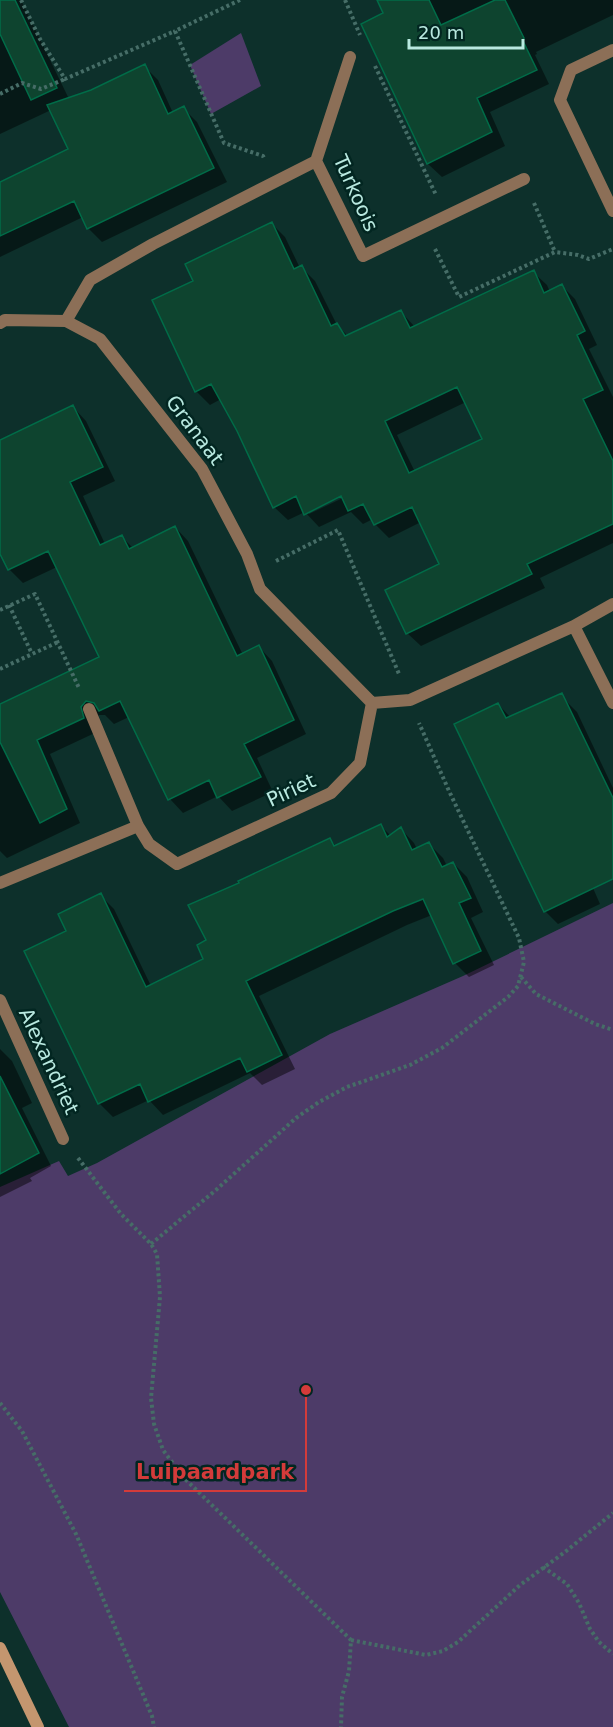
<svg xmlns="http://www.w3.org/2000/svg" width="613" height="1727" viewBox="0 0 613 1727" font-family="'DejaVu Sans',sans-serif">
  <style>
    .green { fill: #4d3b68 }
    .shadow { fill: #0007; fill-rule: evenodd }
    .building { fill: #0e442f; stroke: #016c48; stroke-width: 1.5; fill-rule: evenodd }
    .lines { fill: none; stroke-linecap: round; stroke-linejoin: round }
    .path { stroke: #466d67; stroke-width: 4; stroke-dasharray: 3 3; stroke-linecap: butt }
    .street { stroke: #8c6f57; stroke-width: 12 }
    .secondary { stroke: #c4966f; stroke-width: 12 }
    .labels { text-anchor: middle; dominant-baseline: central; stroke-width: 5; stroke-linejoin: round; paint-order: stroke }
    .street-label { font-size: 20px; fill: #b9e9e0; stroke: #022621 }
    .leader { fill: none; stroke: #d33b3a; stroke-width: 2 }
    .callout-dot { fill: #d33b3a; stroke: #022621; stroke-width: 2 }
    .callout-label { font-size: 21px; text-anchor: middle; font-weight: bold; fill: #d33b3a; stroke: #022621; stroke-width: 5; stroke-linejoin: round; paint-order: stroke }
  </style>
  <rect width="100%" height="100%" fill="#0d302b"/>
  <path class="green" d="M241,33L261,86L211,114L190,65Z
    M613,903V1727H69L0,1592V1187L59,1161L68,1176L97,1163L330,1034L463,976Z"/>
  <path class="shadow" d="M0,0H21L69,99L91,91L144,66L158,80L173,113L183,108L197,122L227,182L102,242L88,228L83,217L0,257V184L70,150L51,110L0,134Z
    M378,0H613V15L536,52L537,54L535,55L549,84L490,112L505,146L442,177L428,164L363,25L385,14Z
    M272,224L285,237L300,268L301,267L315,281L337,325L348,336L401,312L415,327L533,272L547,285L550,292L562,286L575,299L597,345L589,349L613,397V543L540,578L545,588L421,646L407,633L441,565L421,522L389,538L375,524L373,519L363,524L351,512L319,527L305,512L288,520L274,507L238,430L221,399L210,405L196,391L195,281ZM466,402L484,439L415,472L397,435ZM347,492L349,495L309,514V511Z
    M73,407L86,421L115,481L83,496L105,544L122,537L133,548L175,527L188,541L243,655L259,647L272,661L306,734L257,758L273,792L232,811L218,796L183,813L170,799L129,717L114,724L105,715H99L94,723L97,732L50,754L80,823L7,858L0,851V705L101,657L57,567L23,583L9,569L0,551V442Z
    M564,699L577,712L613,788V879L593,888L600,904L558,924L545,911L498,704L511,718Z
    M380,825L391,836L401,829L414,843L417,849L429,844L443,858L447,866L453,863L467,877L483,912L471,918L494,965L469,977L455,963L432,915L407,925L259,996L295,1069L262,1085L250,1073L163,1115L149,1100L113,1117L99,1103L68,932L100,895L114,909L151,986L205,960L208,941L241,884L330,840L337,847Z
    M0,1049L12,1061L32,1103L22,1108L51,1166L30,1178L32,1181L0,1197Z"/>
  <path class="building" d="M0,0H15L57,88L31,100L0,34Z
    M377,0H429L441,25L495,0H505L524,38L523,41L537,70L477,98L492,132L427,164L361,24L383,13Z
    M145,64L168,114L184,106L214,168L87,229L74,201L0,236V182L68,149L47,105L91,90Z
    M272,222L294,269L302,265L331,326L337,323L345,336L401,310L410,328L534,270L544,293L562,284L585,331L577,335L603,390L583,399L613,461V524L527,564L532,574L406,634L385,590L439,564L412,507L374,525L363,504L348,511L341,496L304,515L296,496L273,508L237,431L211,384L195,392L152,300L193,281L185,264ZM457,387L482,439L409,473L385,421Z
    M73,405L103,467L70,482L100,545L122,535L129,549L175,526L237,656L259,645L294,720L244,744L261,777L217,798L209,780L168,800L120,701L99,711L94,703L86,701L81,707L84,718L37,740L67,809L40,823L0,742V704L99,657L48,551L8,570L0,554V440Z
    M562,693L613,798V879L544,912L454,724L498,703L506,718Z
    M381,824L387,837L401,827L412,850L429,842L442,867L453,862L471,898L459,903L481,951L453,964L423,899L393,911L246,981L282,1055L247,1072L240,1058L148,1102L140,1084L98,1104L24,951L66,931L58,914L101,893L146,987L203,959L197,945L206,940L188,905L239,883L238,881L330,838L334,846Z
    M0,1076L39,1153L0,1174Z"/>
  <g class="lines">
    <path class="path" d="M21,0L40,39L65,79L175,31
      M240,0L175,31L224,143L263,156L265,160
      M345,0L360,35
      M375,66L436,195
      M0,94L22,83L41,89L65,79
      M534,203L555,252
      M435,249L459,297L555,252L578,255L589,259L613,249
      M276,561L338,530L399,674
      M9,605L32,654
      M0,610L35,594L79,688
      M0,669L58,642
      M521,977L536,994L595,1024L613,1030
      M78,1158L121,1214L151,1244L157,1254L160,1297L151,1398L154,1424L163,1450L183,1477L351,1640L349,1671L342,1697L341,1727
      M151,1244L216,1190L296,1118L319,1102L347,1087L410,1065L442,1048L508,997L518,986L524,962L519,938L449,791L419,723
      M0,1403L22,1431L76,1534L152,1716L154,1727
      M543,1567L567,1584L579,1603L590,1629L599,1642L613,1654
      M351,1640L426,1655L443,1651L458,1642L520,1585L565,1552L613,1513"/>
    <path class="street" d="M613,50L571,70L560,100L613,211
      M350,57L316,161L363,256L524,179
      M66,321L90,280L153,244L316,161
      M0,323L5,320L66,321L100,339L202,469L247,554L260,589L372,703
      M574,626L613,703
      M372,703L410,700L574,626L613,604
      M89,709L138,826L149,844L177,864L331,793L360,763L372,703
      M0,883L138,826
      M0,1000L63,1139"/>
    <path class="secondary" d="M0,1648L38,1727"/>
  </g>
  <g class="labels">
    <g class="street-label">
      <text transform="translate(356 193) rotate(66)">Turkoois</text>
      <text transform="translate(195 430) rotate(53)">Granaat</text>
      <text transform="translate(291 790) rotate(-25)">Piriet</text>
      <text transform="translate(49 1061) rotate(65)">Alexandriet</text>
    </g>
  </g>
  <path class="leader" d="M306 1390L306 1491H124"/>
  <circle class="callout-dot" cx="306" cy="1390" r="6"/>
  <g class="callout-label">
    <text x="215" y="1479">Luipaardpark</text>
  </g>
  <path d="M409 39v9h114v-9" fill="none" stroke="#b9e9e0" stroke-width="3"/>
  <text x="418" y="39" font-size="18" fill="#b9e9e0" stroke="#022621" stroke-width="4.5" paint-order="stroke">20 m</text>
</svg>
